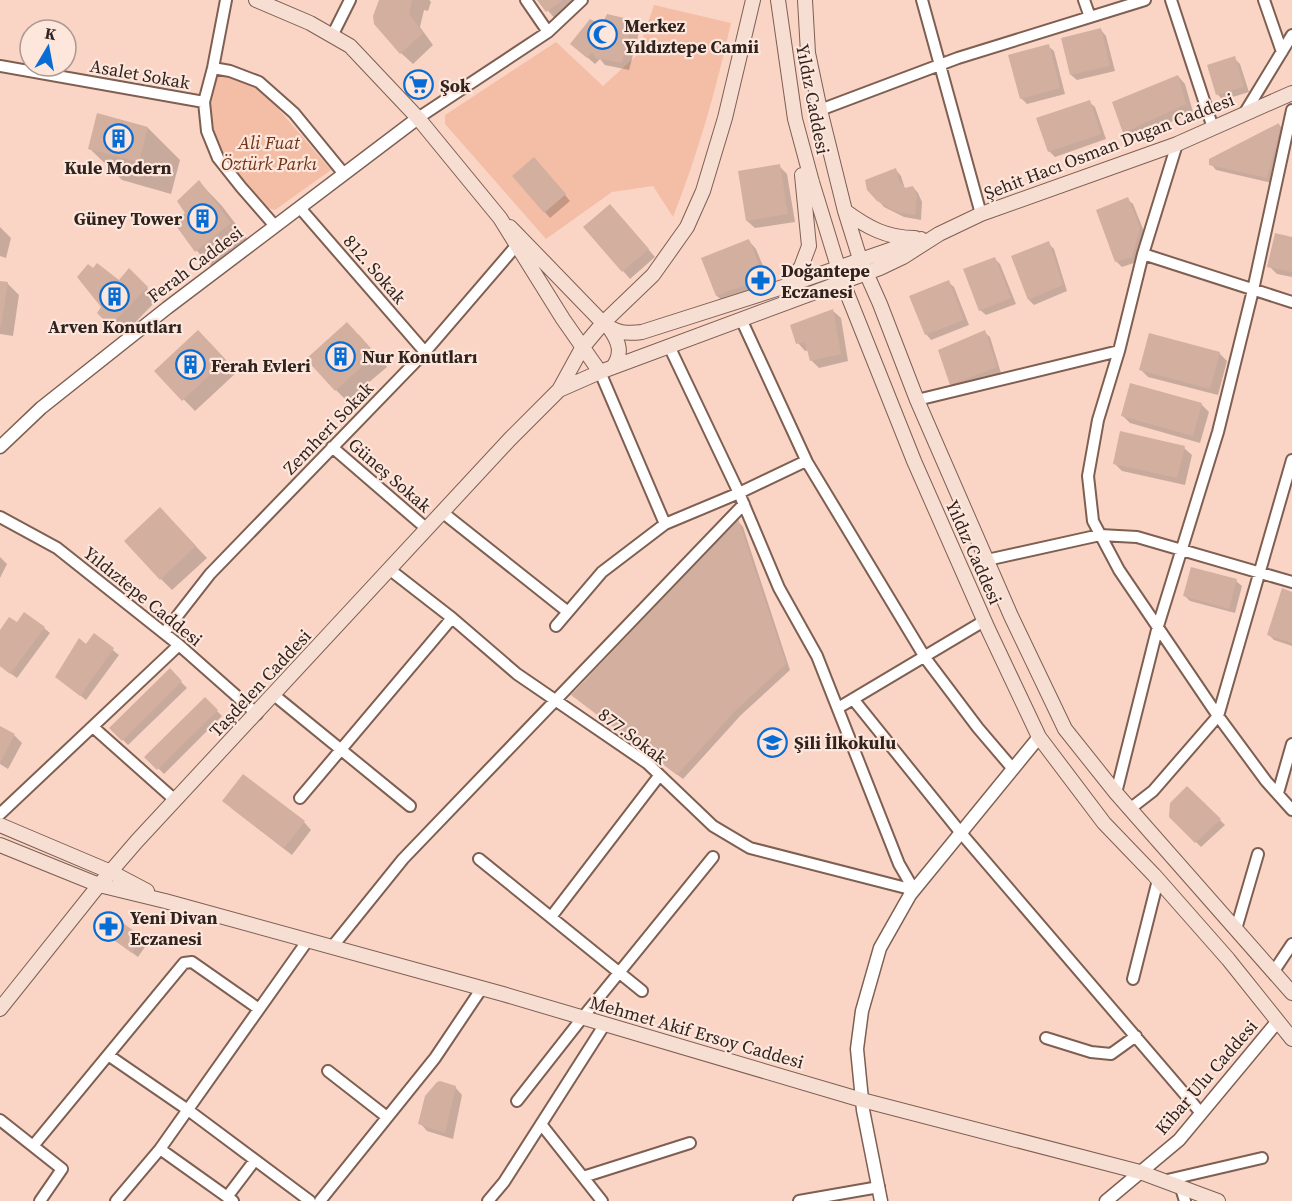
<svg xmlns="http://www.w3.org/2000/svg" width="1292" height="1201" viewBox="0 0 1292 1201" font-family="'Source Serif 4',serif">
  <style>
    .green { fill: #f4bea6 }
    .shadow { fill: #0003 }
    .building { fill: #d3afa0 }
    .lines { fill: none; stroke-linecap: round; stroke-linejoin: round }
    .minor-casing { stroke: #7e5f51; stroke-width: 14 }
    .tertiary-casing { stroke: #7e5f51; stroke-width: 15 }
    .secondary-casing { stroke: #7e5f51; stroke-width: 16 }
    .minor { stroke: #fff; stroke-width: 10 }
    .tertiary { stroke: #fff; stroke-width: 12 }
    .secondary { stroke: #f6ded3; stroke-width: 14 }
    .labels { text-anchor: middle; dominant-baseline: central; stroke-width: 4.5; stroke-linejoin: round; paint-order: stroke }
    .poi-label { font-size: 18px; font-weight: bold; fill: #30231d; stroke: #fde6dc; text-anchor: start }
    .street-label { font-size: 18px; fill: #30231d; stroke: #fde6dc }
    .park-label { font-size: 18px; font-style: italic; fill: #6f3314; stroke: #fde6dc }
  </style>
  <rect width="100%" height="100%" fill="#fad5c5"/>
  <path class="green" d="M654,5L731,23C716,90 698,154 673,217L653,186L612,192L546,239L445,124V115L556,42L603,86L637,55Z
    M216,75L241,80L263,91L331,170L275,210L268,208C248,182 209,147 209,113C209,101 214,87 216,75Z"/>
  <path class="shadow" d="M380,0H429L431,2L428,11L424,10L420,27L433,45L413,64L401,53Z
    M539,0H580L555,19Z
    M632,21L640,29L629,70L605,65L600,59L595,64L572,44L603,27Z
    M1101,30L1106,36L1115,71L1077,80L1071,75Z
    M1048,46L1054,51L1065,94L1027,104L1021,98Z
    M1234,58L1240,64L1249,92L1223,100L1218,95Z
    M1178,76L1185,84L1193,112L1131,140L1124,132Z
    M1089,102L1095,107L1106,139L1055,157L1049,151Z
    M1279,125L1284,130L1272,183L1216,170L1211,164Z
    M148,128L180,160L171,194L122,180L89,148Z
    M540,165L570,201L550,218L514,176Z
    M779,166L787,174L795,222L755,228L747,221Z
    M896,170L901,176L905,189L913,187L918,193L922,202L921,220L904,217L884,207L878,200Z
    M199,182L222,206L254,248L220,275L197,251L176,223L187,213Z
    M1127,199L1133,204L1145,234L1137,262L1122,267L1116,261Z
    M617,213L655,257L630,279L585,227Z
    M0,227L11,238L6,258L0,256Z
    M1292,239V277L1277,274L1269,266Z
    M749,241L756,249L771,285L725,303L717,296L703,259Z
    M1048,243L1054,249L1067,291L1034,305L1029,300Z
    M995,259L1000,264L1016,304L986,315L980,310Z
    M129,270L158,299L122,336L99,313Z
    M948,282L954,287L969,325L931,340L926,334Z
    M0,283L8,284L19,295L13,336L0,334Z
    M833,311L841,318L848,361L819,368L811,360L809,350L805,351L798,343Z
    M984,332L990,337L1001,373L957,390L951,384Z
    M359,335L387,367L347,401L336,390Z
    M210,343L237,372L195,411L156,371Z
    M1219,353L1227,361L1218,395L1148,377L1140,369Z
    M1201,404L1209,412L1200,443L1130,423L1123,416Z
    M1184,448L1192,455L1185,485L1122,471L1114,463Z
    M172,521L207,558L172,590L161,579Z
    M738,521L743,527L790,670L741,715L683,779L578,700Z
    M0,557L7,564L0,578Z
    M1236,581L1242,586L1235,613L1190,601L1185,596Z
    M1292,593V646L1274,640L1269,635Z
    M17,624L44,628L50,633L17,678L0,666V635Z
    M94,635L119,655L86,700L57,677Z
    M170,671L187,688L128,745L111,728Z
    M205,699L222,716L164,774L147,757Z
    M0,728L15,736L22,743L8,769L0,764Z
    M1187,788L1225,825L1201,847L1170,816Z
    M231,808L304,822L311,830L292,855Z
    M112,918L147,944L138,957L103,931Z
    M455,1087L462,1095L453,1139L427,1131L420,1123Z"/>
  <path class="building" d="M379,0H412L409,14L423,33L400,54L374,24L373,16Z
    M537,0H563L546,12Z
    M607,14L633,20L622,63L596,58L592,52L587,58L570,44L590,19L602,25Z
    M1101,28L1110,66L1070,75L1061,38Z
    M1049,44L1060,88L1020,99L1008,55Z
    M1235,56L1244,87L1216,95L1207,65Z
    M1178,75L1186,104L1123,133L1112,102Z
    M1090,100L1101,134L1048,152L1036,118Z
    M97,113L148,127L139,162L88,149Z
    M1279,123L1280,129L1267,178L1209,165V159Z
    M534,157L566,194L544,213L512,176Z
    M780,164L788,214L746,221L738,171Z
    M896,168L899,181L905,188L913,186L917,196L915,215L897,212L877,201L867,190L865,180Z
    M199,180L231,223L195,252L174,223L185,213L177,201Z
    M1128,197L1140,228L1132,257L1115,262L1096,210Z
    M610,204L649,249L622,272L583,227Z
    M1275,233L1292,237V272L1267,267Z
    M749,239L764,278L716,296L701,258Z
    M1049,241L1063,285L1028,300L1011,256Z
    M995,257L1011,298L979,311L963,269Z
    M97,263L119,280L129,268L148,287L110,326L97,313L101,307L77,277L88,264L93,268Z
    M949,280L964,320L925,335L909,296Z
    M0,281L8,282L1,327H0Z
    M833,309L841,354L810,361L805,342L796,344L790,325Z
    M347,322L376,354L335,391L306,359Z
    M198,330L226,360L182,401L154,371Z
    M985,330L997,367L950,385L938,350Z
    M1149,333L1220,352L1210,389L1139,370Z
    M1130,383L1202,403L1193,436L1121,416Z
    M1120,431L1185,446L1177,478L1113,464Z
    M160,507L196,546L160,580L124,541Z
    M738,519L786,664L736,710L677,775L571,695Z
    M1191,567L1237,579L1229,609L1183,596Z
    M1282,588L1292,592V643L1267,635Z
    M24,612L45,627L10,674L0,666V630L9,617L17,622Z
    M94,633L114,648L80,696L55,677L79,638L86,644Z
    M170,668L182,681L122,741L109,728Z
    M205,697L218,710L157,770L144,757Z
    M0,726L15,734L0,763Z
    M243,774L305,821L284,848L222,801Z
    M1187,786L1221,819L1195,843L1169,817L1170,803Z
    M112,915L142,937L132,953L101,931Z
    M440,1081L456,1086L445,1133L418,1124L425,1096L437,1082Z"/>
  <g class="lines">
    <defs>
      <path id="minor" d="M226,0L213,68L204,102L207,131L218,158L241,187L275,226
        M526,0L548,32
        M922,0L981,214
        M1084,0L1090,17
        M1171,0L1213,128
        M1264,0L1282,52
        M332,36L350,0
        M0,66L204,102
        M213,68L230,71L259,82L294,113L344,174
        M820,110L958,58L1145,0
        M1244,114L1292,35
        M418,118L548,32L582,0
        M1177,144L1143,254L1119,351L1098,420L1088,476L1093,521L1119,570L1218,716L1266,781L1292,810
        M300,208L425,352
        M1143,254L1292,302
        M741,319L807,462L926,659L978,728L1013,769
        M669,346L739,493L779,588L817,656L899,864L914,890
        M600,372L665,524
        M917,400L1119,351
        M332,447L427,529
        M442,512L568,612
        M0,517L57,548L179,645L257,714
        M987,560L1100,535L1137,537L1292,582
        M389,569L452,618L517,674L647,763L713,826L750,848L914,890
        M556,626L602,572L665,524L739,493L806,461
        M164,633L210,574L425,352L516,246
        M274,695L410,806
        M853,699L961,833L1201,1113
        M838,708L984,621
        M93,727L175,800
        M1116,793L1158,626L1218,432L1253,290L1292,110
        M1278,793L1292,744
        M300,798L452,618
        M1131,808L1153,791L1218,716L1292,460
        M0,814L179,645
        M479,859L642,991
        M551,917L659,776
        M1236,929L1258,854
        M332,947L403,859L744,504
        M1274,971L1292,944
        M1133,979L1158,880
        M1046,1038L1091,1052L1111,1054L1136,1036
        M108,1055L188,1110L310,1201
        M328,1071L387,1117
        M517,1101L583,1017L713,857
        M0,1120L62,1169L40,1201
        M541,1124L602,1201
        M33,1146L184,963L192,962L259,1009
        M160,1149L233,1201
        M583,1177L690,1143
        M1163,1181L1262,1158
        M1181,1188L1185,1201
        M227,1197L255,1160
        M116,1201L160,1149L308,940
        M320,1201L435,1058L482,988
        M488,1201L504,1182L605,1024
        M799,1201L879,1187"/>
      <path id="tertiary" d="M0,447L41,408L167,308L418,118
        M881,1201L863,1110L857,1049L862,1011L880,948L910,895L1039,737
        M1106,1201L1179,1140L1277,1022"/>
      <path id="secondary" d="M256,0L310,23L350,46L418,118L500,218L563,319L600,372
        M753,0L725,118L703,191L687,227L653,275L603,323L582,348L559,390L600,372L880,268L903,257L939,234L981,214L1177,144L1292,93
        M778,0L795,119L812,182L843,283L914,461L988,629L1039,737L1104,823L1154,875L1228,959L1292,1039
        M805,0L808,53L820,110L845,211L860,259L880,304L917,400L1011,616L1065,729L1116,793L1292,993
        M845,211C867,227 886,238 915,238
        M510,227L603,323C615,333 627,334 642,332L786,286L921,239
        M786,286L801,267L809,246L802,175
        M610,329C619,342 623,353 613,367
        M0,825L111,872L147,891
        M0,845L99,885L165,901L503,994L862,1100L1140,1172L1218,1201
        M0,1009L99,885L137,841L510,439L559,390"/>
    </defs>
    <use href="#minor" class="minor-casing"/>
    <use href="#tertiary" class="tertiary-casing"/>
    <use href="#secondary" class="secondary-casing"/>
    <use href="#minor" class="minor"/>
    <use href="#tertiary" class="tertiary"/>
    <use href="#secondary" class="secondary"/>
  </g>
  <defs>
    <symbol id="mosque-ring" viewBox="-11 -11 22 22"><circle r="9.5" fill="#fde6dc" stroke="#076dd5" stroke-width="1.5"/><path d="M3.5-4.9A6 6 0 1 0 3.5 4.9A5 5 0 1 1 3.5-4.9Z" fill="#076dd5"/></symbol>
    <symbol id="supermarket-ring" viewBox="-11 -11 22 22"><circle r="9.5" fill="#fde6dc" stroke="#076dd5" stroke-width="1.5"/><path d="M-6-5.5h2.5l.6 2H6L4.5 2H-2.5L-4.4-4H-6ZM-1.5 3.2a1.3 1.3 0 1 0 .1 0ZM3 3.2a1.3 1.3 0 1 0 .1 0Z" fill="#076dd5"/></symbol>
    <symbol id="building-ring" viewBox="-11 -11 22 22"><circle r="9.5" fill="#fde6dc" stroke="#076dd5" stroke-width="1.5"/><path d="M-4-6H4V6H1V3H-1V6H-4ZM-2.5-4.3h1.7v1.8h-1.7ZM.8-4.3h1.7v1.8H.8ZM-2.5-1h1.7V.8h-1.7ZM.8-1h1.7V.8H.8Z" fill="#076dd5"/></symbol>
    <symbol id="pharmacy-ring" viewBox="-11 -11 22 22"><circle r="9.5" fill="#fde6dc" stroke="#076dd5" stroke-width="1.5"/><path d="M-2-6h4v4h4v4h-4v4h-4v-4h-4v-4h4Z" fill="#076dd5"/></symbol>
    <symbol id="school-ring" viewBox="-11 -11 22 22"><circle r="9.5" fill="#fde6dc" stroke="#076dd5" stroke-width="1.5"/><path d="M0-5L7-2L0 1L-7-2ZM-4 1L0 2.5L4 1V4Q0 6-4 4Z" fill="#076dd5"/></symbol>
  </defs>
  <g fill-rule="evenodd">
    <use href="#mosque-ring" x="586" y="18" width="33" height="33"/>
    <use href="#supermarket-ring" x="402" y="68" width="33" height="33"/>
    <use href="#building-ring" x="102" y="122" width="33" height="33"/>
    <use href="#building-ring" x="186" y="202" width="33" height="33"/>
    <use href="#pharmacy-ring" x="744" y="264" width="33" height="33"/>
    <use href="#building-ring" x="98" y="280" width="33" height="33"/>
    <use href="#building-ring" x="324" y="340" width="33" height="33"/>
    <use href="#building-ring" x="174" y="348" width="33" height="33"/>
    <use href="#school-ring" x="756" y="726" width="33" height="33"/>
    <use href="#pharmacy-ring" x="92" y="910" width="33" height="33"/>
  </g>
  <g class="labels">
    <g class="poi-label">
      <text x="624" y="25">Merkez<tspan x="624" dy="21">Yıldıztepe Camii</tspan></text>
      <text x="440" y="85">Şok</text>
      <text x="118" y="167" text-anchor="middle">Kule Modern</text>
      <text x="182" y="218" text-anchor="end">Güney Tower</text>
      <text x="781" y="270">Doğantepe<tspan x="781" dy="21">Eczanesi</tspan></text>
      <text x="115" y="326" text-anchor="middle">Arven Konutları</text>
      <text x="362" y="356">Nur Konutları</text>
      <text x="211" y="365">Ferah Evleri</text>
      <text x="794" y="742">Şili İlkokulu</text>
      <text x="130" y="917">Yeni Divan<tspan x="130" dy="21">Eczanesi</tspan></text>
    </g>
    <g class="street-label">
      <text transform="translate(140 74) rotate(10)">Asalet Sokak</text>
      <text transform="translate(813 99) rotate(79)">Yıldız Caddesi</text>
      <text transform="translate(1109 146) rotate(-21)">Şehit Hacı Osman Dugan Caddesi</text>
      <text transform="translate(195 264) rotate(-37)">Ferah Caddesi</text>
      <text transform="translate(375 269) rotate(49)">812. Sokak</text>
      <text transform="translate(328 428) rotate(-46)">Zemheri Sokak</text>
      <text transform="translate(390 475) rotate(41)">Güneş Sokak</text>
      <text transform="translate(974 552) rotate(66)">Yıldız Caddesi</text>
      <text transform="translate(143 596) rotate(39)">Yıldıztepe Caddesi</text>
      <text transform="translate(260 683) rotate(-47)">Taşdelen Caddesi</text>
      <text transform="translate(633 736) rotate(37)">877.Sokak</text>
      <text transform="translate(697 1032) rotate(16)">Mehmet Akif Ersoy Caddesi</text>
      <text transform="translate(1206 1077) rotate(-49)">Kibar Ulu Caddesi</text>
    </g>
    <g class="park-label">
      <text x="269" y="142">Ali Fuat<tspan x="269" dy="21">Öztürk Parkı</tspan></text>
    </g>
  </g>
  <g transform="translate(48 48) rotate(10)"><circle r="28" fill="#fde6dc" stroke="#ab9890" stroke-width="1.5"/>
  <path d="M0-4.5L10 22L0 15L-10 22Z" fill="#076dd5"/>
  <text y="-9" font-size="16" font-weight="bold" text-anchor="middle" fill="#30231d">K</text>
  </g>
</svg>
